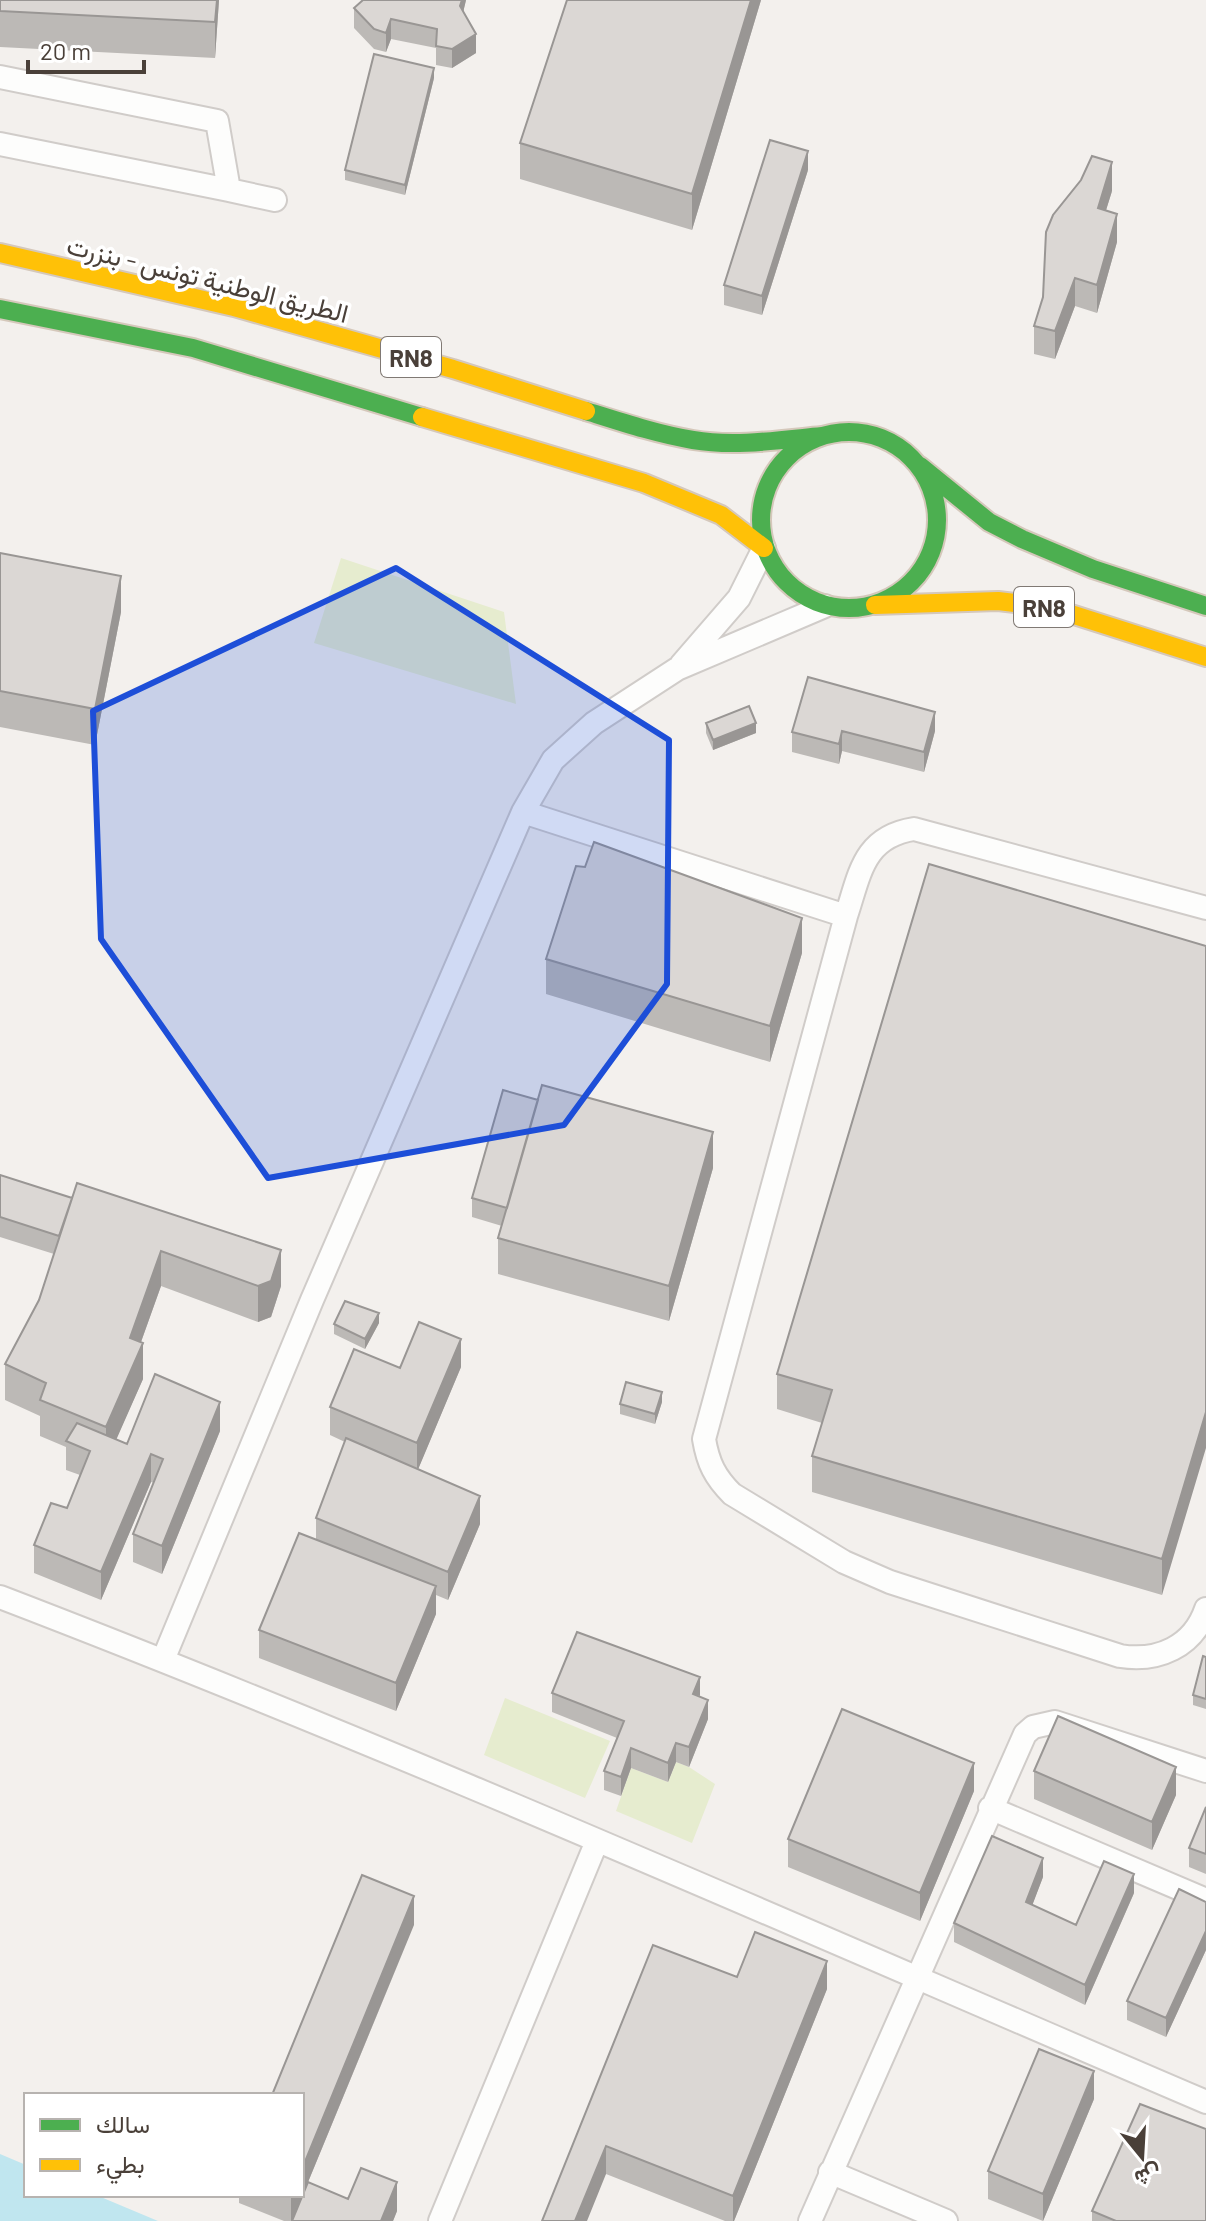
<svg xmlns="http://www.w3.org/2000/svg" width="1206" height="2221" viewBox="0 0 1206 2221" font-family="Barlow,Vazirmatn,sans-serif">
  <style>
    .green { fill: #e6eccf }
    .water { fill: #c0e6ef }
    .lines { fill: none; stroke-linecap: round; stroke-linejoin: round }
    .lane-casing { stroke: #d0ccc9; stroke-width: 26 }
    .fast-casing { stroke: #d5c8bb; stroke-width: 22 }
    .slow-casing { stroke: #d5c8bb; stroke-width: 22 }
    .lane { stroke: #fdfdfc; stroke-width: 22 }
    .fast { stroke: #4caf50; stroke-width: 18 }
    .slow { stroke: #ffc107; stroke-width: 18 }
    .wall { fill: #bcb9b6 }
    .shaded-wall { fill: #999694 }
    .building { fill: #dbd7d4; stroke: #999694; stroke-width: 2 }
    .marked { fill: #1d4ed8; fill-opacity: 0.2; stroke: #1d4ed8; stroke-width: 6; stroke-linejoin: round }
    .labels { text-anchor: middle; dominant-baseline: central; stroke-width: 7; stroke-linejoin: round; paint-order: stroke }
    .shield { fill: #fff; stroke: #807974; stroke-width: 2 }
    .shield-label { font-size: 24px; font-weight: bold; fill: #4a4039 }
    .street-label { font-size: 26px; fill: #4a4039; stroke: #fff }
  </style>
  <rect width="100%" height="100%" fill="#f3f0ed"/>
  <path class="green" d="M341,558L504,612L516,704L314,643Z
    M505,1698L610,1741L585,1798L484,1755Z
    M676,1762L689,1767L715,1784L692,1843L616,1811L631,1768L668,1782Z"/>
  <path class="water" d="M0,2154L26,2165V2195H96L158,2221H0Z"/>
  <g class="lines">
    <defs>
      <path id="lane" d="M0,77L217,121L229,190L275,200
        M0,144L229,190
        M681,665L739,598L764,548
        M523,812L846,916
        M1206,908L914,829C863,837 860,874 846,916L704,1439C708,1463 715,1477 732,1494L844,1562L890,1582L1120,1656C1158,1662 1193,1647 1206,1609
        M0,1597C407,1753 806,1931 1206,2102
        M163,1660L312,1300L523,812L553,760L594,723L677,669L825,606
        M990,1808L1206,1900
        M830,2172L946,2221
        M440,2221L597,1841
        M810,2221L1025,1734L1033,1727L1055,1722L1206,1771"/>
      <path id="fast" d="M0,309L193,348L422,417
        M586,411C621,422 657,434 693,440C735,447 780,440 822,436
        M761 520a88 88 0 1 1 176 0a88 88 0 1 1-176 0Z
        M920,466L989,522L1022,539L1093,569L1206,606"/>
      <path id="slow" d="M0,253L234,307L453,369L586,411
        M422,417L644,483L721,515L764,548
        M875,605L998,601L1049,607L1206,657"/>
    </defs>
    <use href="#lane" class="lane-casing"/>
    <use href="#fast" class="fast-casing"/>
    <use href="#slow" class="slow-casing"/>
    <use href="#lane" class="lane"/>
    <use href="#fast" class="fast"/>
    <use href="#slow" class="slow"/>
  </g>
  <path class="wall" d="M0,0H219L215,58L0,47Z
    M466,0L463,12L476,53L452,68L436,65V48L391,39L386,52L374,49L354,28V8Z
    M761,0L692,230L520,179V143Z
    M434,78L405,195L345,180V170Z
    M808,170L762,315L724,305V285Z
    M1112,191L1106,210L1117,242L1097,313L1075,306L1055,359L1034,354V326L1043,297Z
    M0,553L121,612L95,745L0,727Z
    M808,677L935,731L924,772L842,751L839,764L792,752V732Z
    M706,723L756,733L713,750L706,733Z
    M1206,946L1162,1595L812,1492V1456L822,1423L777,1409V1374Z
    M802,953L770,1062L546,994V959Z
    M538,1100L713,1168L669,1321L498,1274V1238L502,1226L472,1217V1198Z
    M0,1175L281,1286L271,1317L258,1322L161,1286L141,1342L143,1379L116,1439L127,1444L220,1431L162,1574L133,1562V1534L154,1483L151,1482L101,1600L34,1573V1545L67,1508L80,1475L66,1470V1447L40,1436V1416L5,1400V1364L39,1300L54,1254L0,1237Z
    M379,1323L365,1349L334,1334V1324Z
    M461,1367L418,1469L480,1524L448,1600L436,1595V1614L396,1711L259,1658V1630L316,1540V1518L345,1442L330,1435V1407L400,1368Z
    M662,1402L655,1424L620,1414V1404Z
    M1206,1657V1709L1193,1705V1695Z
    M552,1693L699,1697L708,1719L689,1767L676,1762L668,1782L631,1768L621,1796L604,1790V1771L617,1738L552,1712Z
    M1034,1771L1176,1795L1152,1850L1034,1799Z
    M974,1791L920,1921L788,1867V1839Z
    M1206,1807V1874L1189,1867V1848Z
    M1043,1877L1032,1905L1076,1925L1134,1893L1085,2005L954,1942V1923Z
    M1206,1902V1950L1166,2037L1127,2020V2001Z
    M414,1925L308,2182L348,2199L397,2211L393,2221H284L239,2203V2195H302Z
    M737,1977L827,1989L734,2221H725L606,2174L542,2221Z
    M1094,2099L1043,2221L988,2199V2171Z
    M1092,2211L1206,2221H1092Z"/>
  <path class="shaded-wall" d="M217,0H219L215,58V22Z
    M462,0H466L460,26V6Z
    M751,0H761L692,230V194Z
    M391,19V39L386,52V33Z
    M476,34V53L452,68V49Z
    M434,68V78L405,195V185Z
    M808,151V170L762,315V296Z
    M1112,162V191L1098,236V208Z
    M1117,214V242L1097,313V285Z
    M1075,278V306L1055,359V331Z
    M121,576V612L95,745V709Z
    M935,712V731L924,772V752Z
    M756,723V733L713,750V740Z
    M842,731V751L839,764V744Z
    M802,918V953L770,1062V1026Z
    M713,1132V1168L669,1321V1286Z
    M281,1250V1286L271,1317L258,1322V1286Z
    M161,1251V1286L132,1367L143,1343V1379L106,1463V1427L130,1338Z
    M379,1313V1323L365,1349V1339Z
    M461,1339V1367L417,1472V1443Z
    M662,1392V1402L655,1424V1414Z
    M220,1402V1431L162,1574V1546Z
    M1206,1412V1448L1162,1595V1559Z
    M151,1454V1482L101,1600V1572Z
    M480,1496V1524L448,1600V1572Z
    M436,1586V1614L396,1711V1683Z
    M700,1677V1696L693,1694Z
    M708,1700V1719L689,1767V1747Z
    M676,1743V1762L668,1782V1763Z
    M631,1748V1768L621,1796V1777Z
    M974,1763V1791L920,1921V1893Z
    M1176,1767V1795L1152,1850V1822Z
    M1043,1858V1877L1026,1922V1902Z
    M1134,1874V1893L1085,2005V1985Z
    M414,1896V1925L292,2221H291V2196L302,2195V2169Z
    M1206,1931V1950L1166,2037V2018Z
    M827,1961V1989L734,2221H733V2196Z
    M1094,2071V2099L1043,2221V2194Z
    M606,2146V2174L587,2221H575Z
    M397,2182V2211L393,2221H381Z"/>
  <path class="building" d="M0,0H217L215,22L0,11Z
    M363,0H462L460,6L476,34L452,49L436,46L437,29L391,19L386,33L374,29L354,8Z
    M567,0H751L692,194L520,143Z
    M374,54L434,68L405,185L345,170Z
    M770,140L808,151L762,296L724,285Z
    M1092,156L1112,162L1098,208L1117,214L1097,285L1075,278L1055,331L1034,326L1043,297L1046,232L1053,215L1081,180Z
    M0,553L121,576L95,709L0,691Z
    M808,677L935,712L924,752L842,731L839,744L792,732Z
    M749,706L756,723L713,740L706,723Z
    M594,842L802,918L770,1026L546,959L576,866L585,867Z
    M929,864L1206,946V1412L1162,1559L812,1456L832,1390L777,1374Z
    M542,1085L713,1132L669,1286L498,1238Z
    M503,1090L538,1100L507,1208L472,1198Z
    M0,1175L72,1198L59,1236L0,1217Z
    M77,1183L281,1250L271,1281L258,1286L161,1251L130,1338L143,1343L106,1427L40,1400L46,1383L5,1364L39,1300Z
    M345,1301L379,1313L365,1339L334,1324Z
    M419,1322L461,1339L417,1443L330,1407L354,1349L400,1368Z
    M155,1374L220,1402L162,1546L133,1534L163,1459L151,1454L101,1572L34,1545L51,1503L67,1508L90,1451L66,1441L77,1423L127,1444Z
    M626,1382L662,1392L655,1414L620,1404Z
    M346,1438L480,1496L448,1572L316,1518Z
    M299,1533L436,1586L396,1683L259,1630Z
    M577,1632L700,1677L693,1694L708,1700L689,1747L676,1743L668,1763L631,1748L621,1777L604,1771L624,1721L552,1693Z
    M1203,1656L1206,1657V1699L1193,1695Z
    M842,1709L974,1763L920,1893L788,1839Z
    M1058,1716L1176,1767L1152,1822L1034,1771Z
    M1206,1807V1854L1189,1848Z
    M992,1836L1043,1858L1026,1902L1076,1925L1104,1861L1134,1874L1085,1985L954,1923Z
    M362,1875L414,1896L302,2169V2095H272Z
    M1179,1889L1206,1902V1931L1166,2018L1127,2001Z
    M755,1932L827,1961L733,2196L606,2146L575,2221H542L653,1945L737,1977Z
    M1039,2049L1094,2071L1043,2194L988,2171Z
    M1140,2104L1206,2129V2221H1116L1092,2211Z
    M361,2168L397,2182L381,2221H292L308,2182L348,2199Z"/>
  <path class="marked" d="M396,568L669,740L667,984L564,1125L268,1178L101,939L93,711Z"/>
  <g class="labels">
    <g class="shield">
      <rect x="381" y="337" width="60" height="40" rx="6"/>
      <rect x="1014" y="587" width="60" height="40" rx="6"/>
    </g>
    <g class="shield-label">
      <text x="411" y="357">RN8</text>
      <text x="1044" y="607">RN8</text>
    </g>
    <g class="street-label">
      <text transform="translate(208 278) rotate(14)">الطريق الوطنية تونس - بنزرت</text>
    </g>
  </g>
  <rect x="24" y="2093" width="280" height="104" fill="#ffffff" stroke="#b7b3b0" stroke-width="2"/>
  <rect x="40" y="2119" width="40" height="12" fill="#4caf50" stroke="#b7b3b0" stroke-width="2"/>
  <text x="96" y="2133" font-size="24" fill="#4a4039">سالك</text>
  <rect x="40" y="2159" width="40" height="12" fill="#ffc107" stroke="#b7b3b0" stroke-width="2"/>
  <text x="96" y="2173" font-size="24" fill="#4a4039">بطيء</text>
  <g transform="translate(1142 2157) rotate(162)" stroke="#ffffff" stroke-width="6" paint-order="stroke">
  <path d="M0-6L14 30L0 20L-14 30Z" fill="#4a4039"/>
  <text y="-12" font-size="22" font-weight="bold" text-anchor="middle" fill="#4a4039">ش</text>
  </g>
  <path d="M28 60v12h116v-12" fill="none" stroke="#4a4039" stroke-width="4"/>
  <text x="40" y="60" font-size="24" fill="#4a4039" stroke="#ffffff" stroke-width="6" paint-order="stroke">20 m</text>
</svg>
